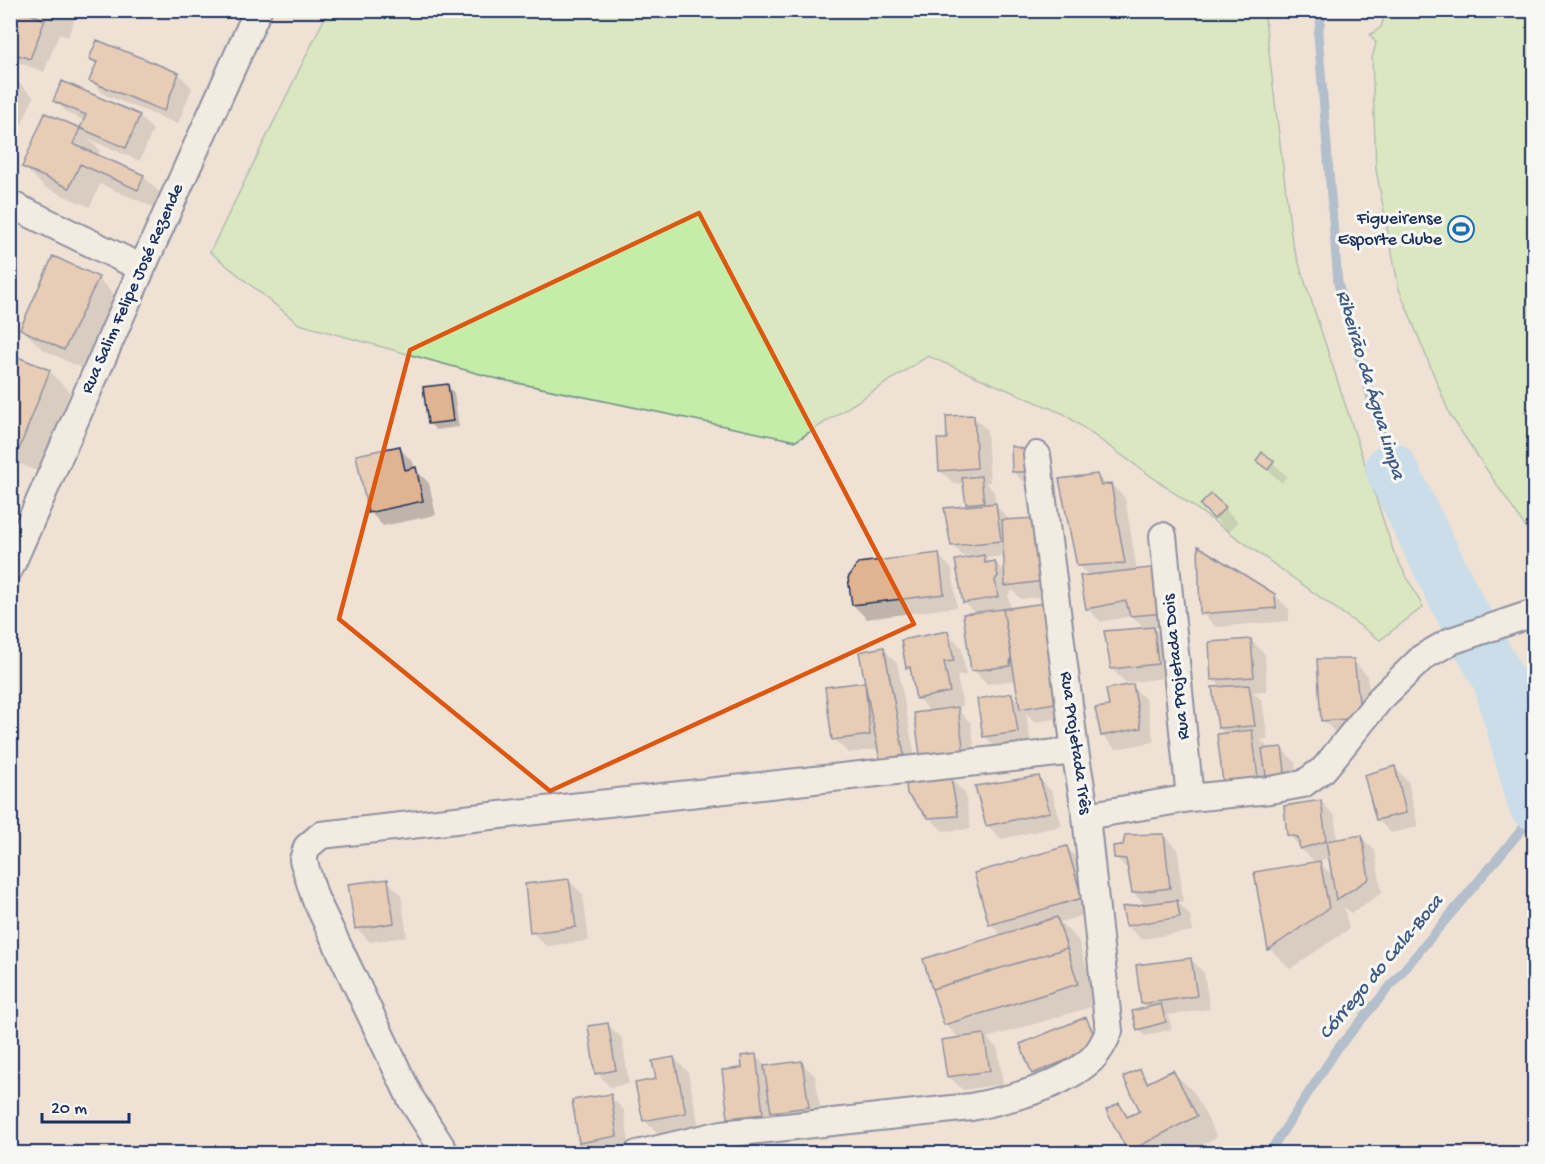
<svg xmlns="http://www.w3.org/2000/svg" width="1545" height="1164" viewBox="0 0 1545 1164" font-family="'Gochi Hand',sans-serif">
  <style>
    .green { fill: #c3eda9; stroke: #6f8e84; stroke-width: 1.5 }
    .shadow { fill: #0003; fill-rule: evenodd }
    .lines { fill: none; stroke-linecap: round; stroke-linejoin: round }
    .stream { stroke: #6a94be; stroke-width: 9 }
    .river { stroke: #9ed7fe; stroke-width: 52 }
    .building { fill: #e0b491; stroke: #1b2f5e; stroke-width: 1.5 }
    .minor-casing { stroke: #1b2f5e; stroke-width: 30 }
    .minor { stroke: #f6f6f2; stroke-width: 26 }
    .marked { fill: none; stroke: #de5710; stroke-width: 4.5; stroke-linejoin: round }
    .labels { text-anchor: middle; dominant-baseline: central; stroke-width: 6; stroke-linejoin: round; paint-order: stroke }
    .poi-label { font-size: 18px; fill: #1b2f5e; stroke: #f6f6f2; text-anchor: end }
    .street-label { font-size: 18px; fill: #1b2f5e; stroke: #f6f6f2 }
    .water-label { font-size: 20px; font-style: italic; fill: #3c5986; stroke: #f6f6f2 }
  </style>
  <rect width="100%" height="100%" fill="#efe2d5"/>
  <filter id="ink" filterUnits="userSpaceOnUse"><feTurbulence type="fractalNoise" baseFrequency=".0167" numOctaves="2"/><feDisplacementMap in="SourceGraphic" scale="12" xChannelSelector="R" yChannelSelector="G"/><feConvolveMatrix kernelMatrix="1 2 1 2 8 2 1 2 1" color-interpolation-filters="sRGB"/></filter>
  <g filter="url(#ink)">
    <path class="green" d="M328,11H1264L1292,242L1394,553L1423,607L1380,640L1064,414L928,356L796,441L498,379L299,324L210,252Z
      M1386,11H1534V540L1450,415L1399,289L1376,170L1372,58L1376,43L1370,35L1381,27Z"/>
    <path class="shadow" d="M10,10H78L68,37L59,34L44,72L10,59Z
      M90,59L179,74L192,88L178,124L105,95L91,81L97,66Z
      M10,75L34,97L21,126L10,121Z
      M55,101L139,116L153,130L140,161L88,139L100,150L97,156L143,176L164,197L158,209L100,184L90,207L44,187L24,166L46,115L81,130L85,121L69,114Z
      M98,278L118,299L85,370L42,349L21,328Z
      M10,356L50,372L70,392L39,472L10,460Z
      M448,386L454,393L459,427L436,430L429,423Z
      M973,416L987,430L990,482H985L994,491L996,506L1009,519L1057,595L1021,599L1012,590L1008,595L1011,609L1074,716L1035,722L1026,713L1031,745L998,750L985,736L1012,695L1021,704L1017,680L987,684L973,670L976,614L964,602L966,559L953,546L971,507L967,503L964,483L954,484L940,470L949,440ZM1005,556L1006,574L995,562L990,563L985,558Z
      M399,448L413,462L415,469L429,483L436,515L383,526L370,512Z
      M1013,448L1042,485H1027L1013,472Z
      M1263,454L1287,476L1282,483L1258,461Z
      M1097,475L1107,486L1111,484L1125,498L1137,571L1178,626L1153,628L1167,642L1171,677L1126,683L1112,669L1145,629L1132,616L1101,622L1087,608L1089,576L1079,566Z
      M1211,496L1238,522L1229,532L1202,505Z
      M938,555L952,569L957,607L867,619L853,605Z
      M1275,595L1289,609V621L1216,627L1202,613Z
      M948,633L961,647L966,675L957,676L963,706L955,707L971,723L977,768L931,712L917,698L913,673L907,667Z
      M1251,640L1265,654L1267,691L1253,692L1262,701L1268,739L1260,740L1266,745V750L1281,748L1295,762L1299,794L1238,796L1226,734L1219,728L1222,688L1213,679Z
      M883,649L897,663L917,768L895,773L881,759L879,749L848,753L834,739L827,688L866,683Z
      M1353,661L1367,675L1374,731L1337,734L1323,720Z
      M1132,686L1146,700L1154,742L1116,749L1102,735Z
      M1394,767L1408,781L1418,827L1391,833L1377,819Z
      M1039,778L1052,792L1062,826L1001,839L987,825Z
      M951,779L965,793L971,829L943,831L929,817Z
      M1321,802L1335,816L1337,841L1361,837L1375,851L1382,893L1351,913L1344,907L1349,929L1290,969L1270,949L1256,873L1316,864L1289,835ZM1330,858L1334,877L1318,861Z
      M1164,836L1178,850L1183,902H1178L1190,915L1193,931L1141,939L1127,926L1146,905L1133,893L1129,871L1116,857Z
      M1067,848L1081,862L1095,912L1060,922L1078,940L1098,1005L987,1038L998,1049L1003,1084L963,1090L949,1077L960,1039L945,1024L1002,936L991,924Z
      M387,881L401,894L407,937L370,942L356,928Z
      M569,881L583,894L589,941L546,946L532,932Z
      M1191,959L1204,973L1210,1009L1168,1015L1172,1029L1145,1036L1138,1029L1148,1009L1142,1003Z
      M1086,1019L1100,1033L1111,1060L1047,1087L1033,1073Z
      M608,1025L622,1038L629,1084L610,1087L597,1073Z
      M755,1056L767,1067L801,1062L815,1076L822,1120L786,1125L775,1114L776,1127L743,1131L729,1117L743,1069Z
      M674,1058L688,1072L699,1127L659,1135L645,1121L637,1085L658,1080Z
      M1139,1070L1151,1083L1173,1072L1194,1092L1217,1137L1185,1154H1131L1129,1151L1119,1105L1131,1117L1142,1111Z
      M610,1096L624,1110L630,1150L608,1154H592L580,1142Z"/>
    <g class="lines">
      <path class="stream" d="M1323,10L1318,34L1338,283L1391,468
        M1268,1154L1338,1048L1534,815"/>
      <path class="river" d="M1391,468L1454,597L1499,680L1534,804"/>
    </g>
    <path class="building" d="M10,10H21L45,20L30,59L10,52Z
      M97,40L179,73L164,111L89,81L97,62L89,59Z
      M62,81L140,115L126,148L80,128L86,115L53,101Z
      M45,113L80,128L73,144L144,175L138,190L80,164L69,188L22,167Z
      M53,256L99,277L64,350L20,329Z
      M10,354L50,370L18,452L10,449Z
      M448,384L453,421L428,424L423,387Z
      M1534,405V425L1525,412Z
      M974,415L977,468L939,471L937,439H947L946,416Z
      M400,446L405,470L416,467L423,501L368,513L356,455Z
      M1011,446L1028,450L1029,472H1012Z
      M1262,452L1274,461L1268,470L1256,461Z
      M1097,474L1101,486L1111,483L1125,563L1077,566L1059,479Z
      M981,476L984,502L966,504L962,478Z
      M1211,494L1226,507L1214,519L1200,505Z
      M996,503L1001,541L951,546L944,508Z
      M1037,518L1044,581L1005,586L1002,520Z
      M1198,546L1275,594L1276,608L1200,614Z
      M939,553L944,594L852,605L848,578L858,563Z
      M984,555L985,563L995,561L998,576L995,580L998,597L963,603L955,560Z
      M1159,567L1165,613L1130,616L1126,601L1086,609L1080,576Z
      M1044,603L1061,702L1020,709L1003,609Z
      M1003,609L1011,654L1010,666L971,671L963,614Z
      M1154,627L1158,664L1111,669L1104,631Z
      M948,631L954,661L944,662L950,692L916,699L910,667L906,668L901,640Z
      M1251,639L1254,677L1211,680L1209,642Z
      M884,647L904,755L880,760L859,652Z
      M1317,659H1354L1361,718L1321,721Z
      M865,682L870,735L832,740L825,687Z
      M1133,684L1141,728L1101,736L1095,708L1109,706L1106,689Z
      M1249,685L1255,726L1218,728L1212,687Z
      M1012,693L1018,732L983,737L977,699Z
      M958,707L964,755L921,761L914,713Z
      M1252,730L1258,778L1223,783L1217,734Z
      M1282,747L1286,780L1267,782L1262,749Z
      M1395,766L1406,813L1376,820L1364,775Z
      M1039,776L1050,812L986,826L975,786Z
      M951,778L958,816L928,818L907,794L906,784Z
      M1321,800L1326,841L1300,849L1298,837L1287,835L1284,806Z
      M1164,834L1170,888L1132,893L1126,859L1114,858L1113,846L1123,845L1125,835Z
      M1362,835L1369,879L1336,900L1326,841Z
      M1067,846L1082,898L989,925L974,873Z
      M1320,861L1329,908L1268,950L1254,872Z
      M388,879L394,923L355,929L348,884Z
      M569,879L576,927L530,933L525,884Z
      M1177,900L1180,917L1126,926L1122,907Z
      M1057,917L1067,948L932,989L923,959Z
      M1067,948L1078,984L944,1025L932,989Z
      M1191,958L1197,996L1141,1004L1136,965Z
      M1161,1004L1166,1022L1137,1030L1132,1011Z
      M1086,1017L1099,1047L1032,1074L1020,1044Z
      M608,1023L616,1070L595,1074L588,1026Z
      M984,1034L990,1071L947,1077L941,1040Z
      M756,1054L763,1114L728,1118L722,1070L742,1068L741,1056Z
      M674,1057L686,1113L643,1121L635,1083L656,1079L652,1061Z
      M802,1061L809,1107L771,1112L764,1066Z
      M1140,1069L1147,1083L1173,1070L1197,1116L1128,1152L1106,1110L1119,1103L1127,1117L1140,1111L1123,1077Z
      M611,1094L617,1136L579,1143L572,1100Z"/>
    <g class="lines">
      <defs>
        <path id="minor" d="M10,204L142,268
          M1163,536L1190,798
          M10,568L142,268L258,10
          M1086,816L1190,798L1270,790L1303,784L1324,769L1380,699L1423,657L1451,641L1534,613
          M446,1154L411,1099L315,898L303,860L307,847L321,835L1075,751
          M637,1154L722,1134L971,1107C1010,1099 1061,1087 1092,1059C1100,1051 1105,1041 1109,1031L1086,816L1075,751L1037,455"/>
      </defs>
      <use href="#minor" class="minor-casing"/>
      <use href="#minor" class="minor"/>
    </g>
  </g>
  <path d="M0 0H1545V1164H0ZM699,213L914,624L550,791L339,619L410,350Z" fill="#efe2d5" fill-opacity=".55" fill-rule="evenodd"/>
  <path class="marked" d="M699,213L914,624L550,791L339,619L410,350Z"/>
  <defs>
    <symbol id="stadium-ring" viewBox="-11 -11 22 22"><circle r="9.5" fill="#f6f6f2" stroke="#1f6fb2" stroke-width="1.5"/><path d="M0-5a6.5 5 0 1 0 0 10a6.5 5 0 1 0 0-10ZM-3.5-1.8h7v3.6h-7Z" fill="#1f6fb2"/></symbol>
  </defs>
  <g fill-rule="evenodd">
    <use href="#stadium-ring" x="1446" y="214" width="30" height="30"/>
  </g>
  <g class="labels">
    <g class="poi-label">
      <text x="1442" y="219">Figueirense<tspan x="1442" dy="21">Esporte Clube</tspan></text>
    </g>
    <g class="street-label">
      <text transform="translate(133 289) rotate(-66)">Rua Salim Felipe José Rezende</text>
      <text transform="translate(1177 667) rotate(-96)">Rua Projetada Dois</text>
      <text transform="translate(1075 743) rotate(82)">Rua Projetada Três</text>
    </g>
    <g class="water-label">
      <text transform="translate(1369 385) rotate(73)">Ribeirão da Água Limpa</text>
      <text transform="translate(1382 968) rotate(-50)">Córrego do Cala-Boca</text>
    </g>
  </g>
  <rect width="1545" height="1164" fill="none" stroke="#f6f6f2" stroke-width="36"/>
  <rect x="18" y="18" width="1509" height="1128" fill="none" stroke="#1b2f5e" stroke-width="2" filter="url(#ink)"/>
  <path d="M42 1113v9h87v-9" fill="none" stroke="#1b2f5e" stroke-width="3"/>
  <text x="51" y="1113" font-size="18" fill="#1b2f5e" stroke="#f6f6f2" stroke-width="4.5" paint-order="stroke">20 m</text>
</svg>
